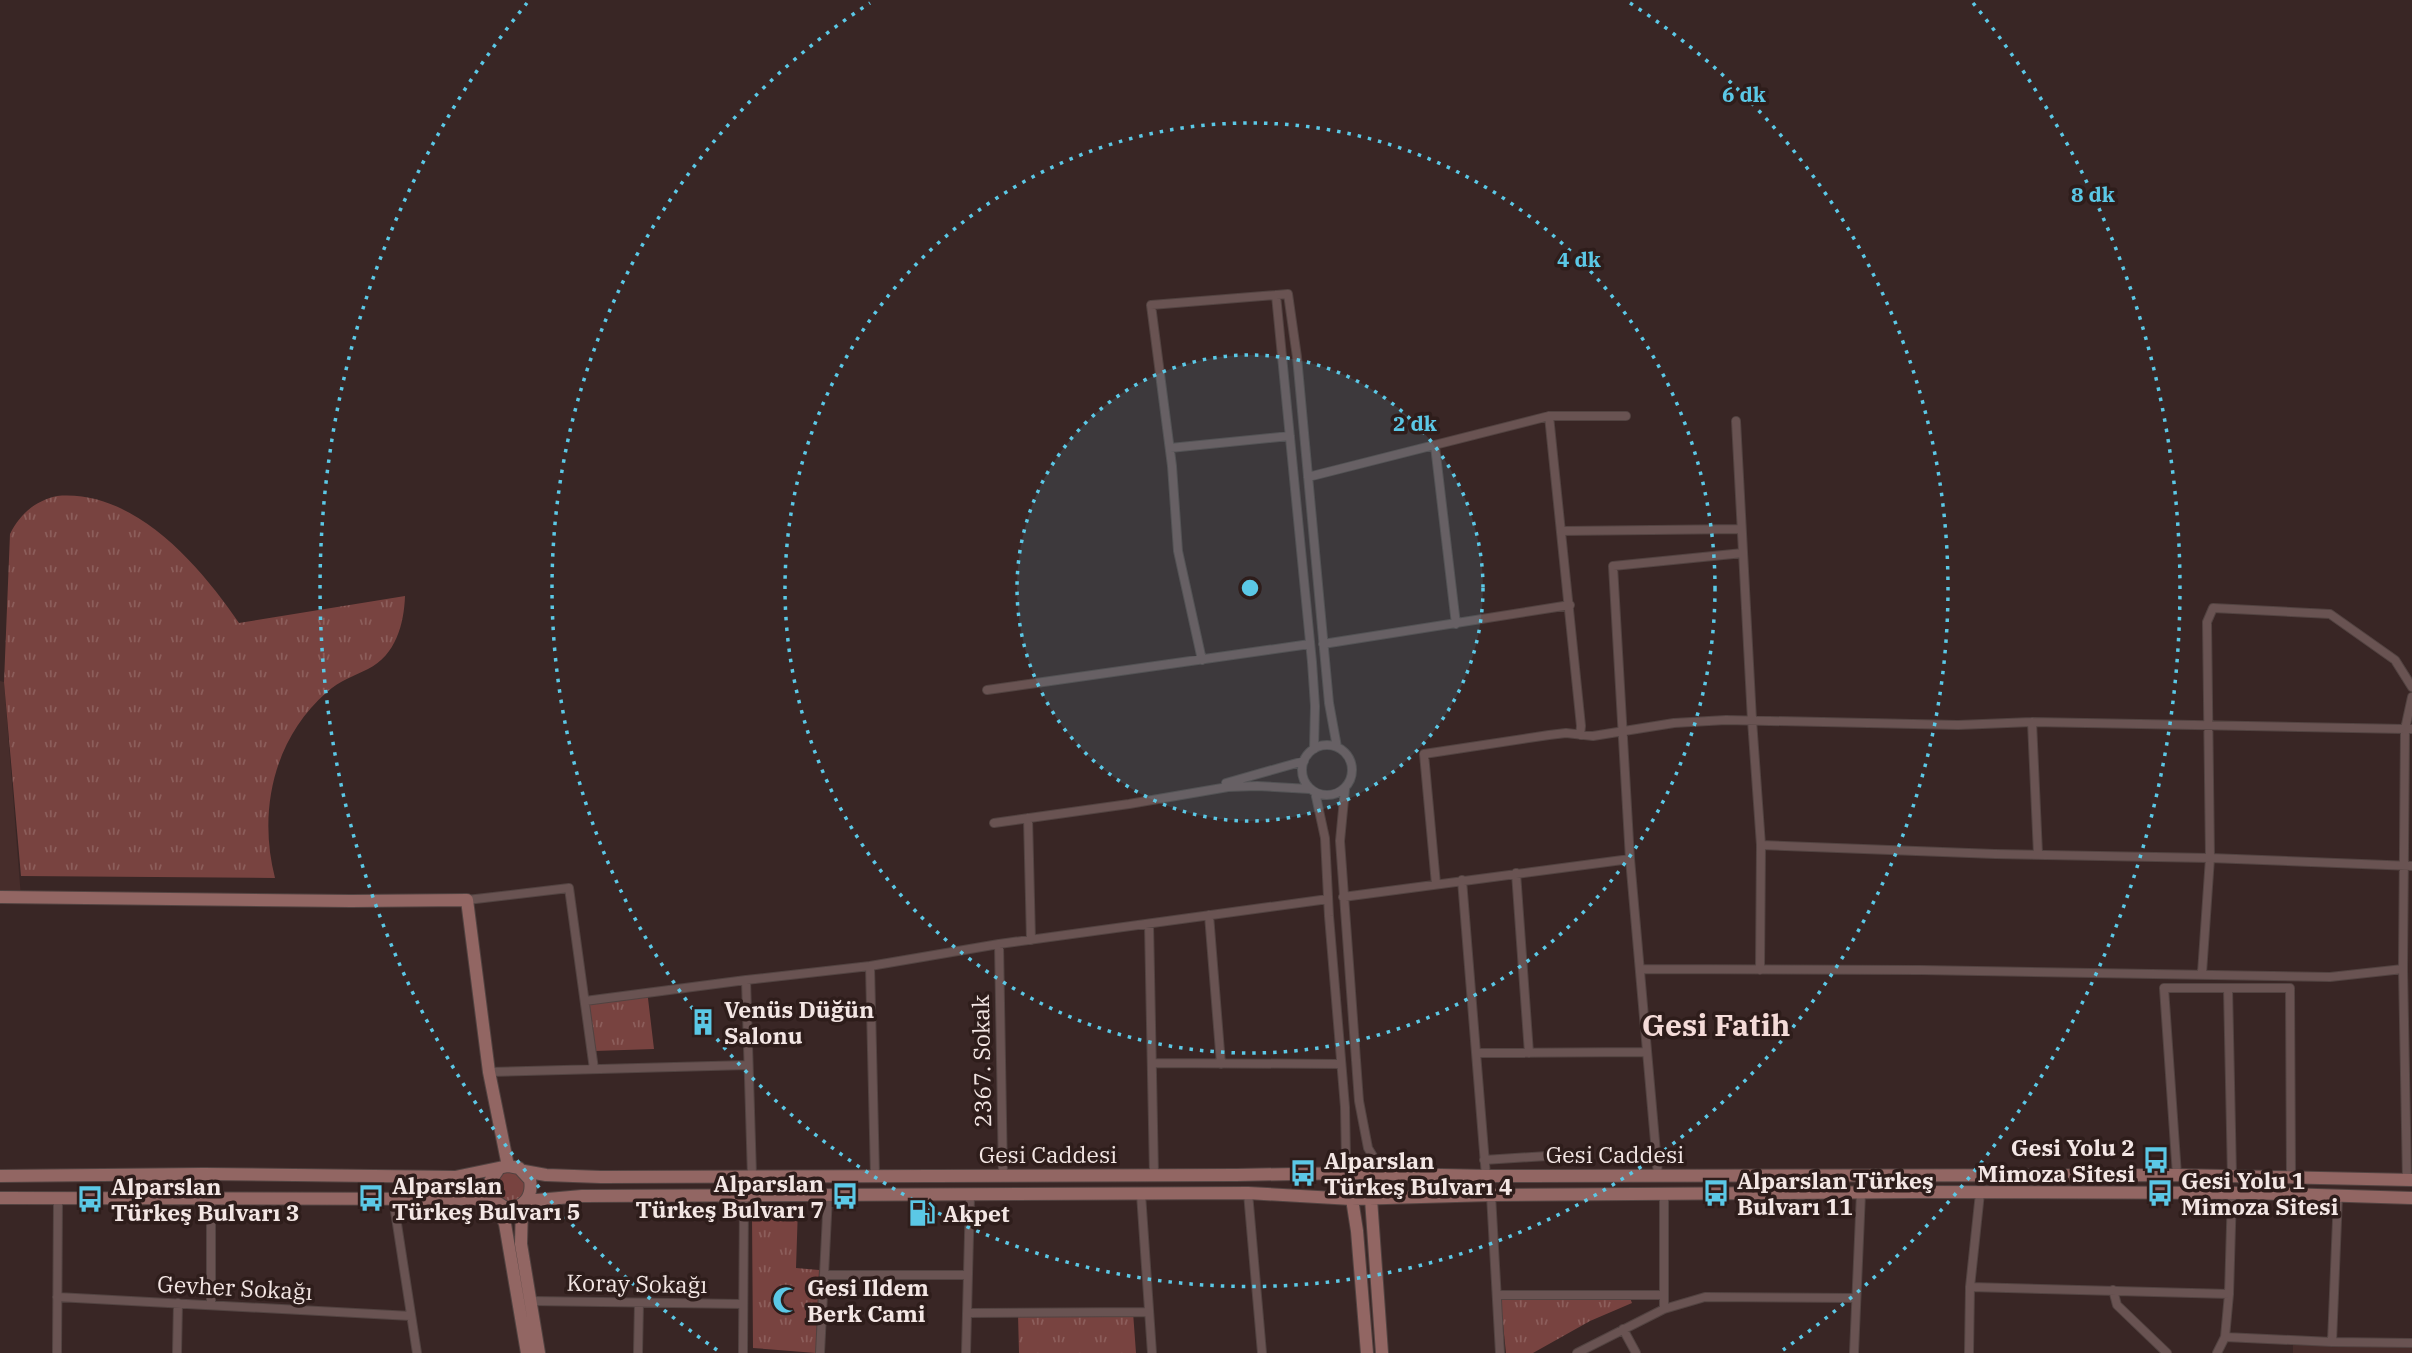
<svg xmlns="http://www.w3.org/2000/svg" width="2412" height="1353" viewBox="0 0 2412 1353" font-family="'IBM Plex Serif',serif">
  <style>
    .built { fill: #472d2b }
    .grass { fill: url(#grass-tufts) }
    .lines { fill: none; stroke-linecap: round; stroke-linejoin: round }
    .street-casing { stroke: #524341; stroke-width: 10 }
    .secondary-casing { stroke: #524341; stroke-width: 14 }
    .street { stroke: #695352; stroke-width: 8 }
    .secondary { stroke: #926663; stroke-width: 12 }
    .ring { fill: none; stroke: #5bc8e6; stroke-width: 3.5; stroke-dasharray: 3.5 7 }
    .labels { text-anchor: middle; dominant-baseline: central; stroke-width: 7; stroke-linejoin: round; paint-order: stroke }
    .poi-label { font-size: 23px; font-weight: bold; fill: #f3e6e4; stroke: #2e1d1b; text-anchor: start }
    .street-label { font-size: 23px; fill: #f3e6e4; stroke: #2e1d1b }
    .district-label { font-size: 30px; font-weight: bold; fill: #f4dbd8; stroke: #2e1d1b }
    .centre { fill: #5bc8e6; stroke: #2e1d1b; stroke-width: 3.5 }
    .ring-label { font-size: 21px; text-anchor: middle; font-weight: bold; fill: #5bc8e6; stroke: #2e1d1b; stroke-width: 7; stroke-linejoin: round; paint-order: stroke }
  </style>
  <defs>
    <pattern id="grass-tufts" width="24" height="20" patternUnits="userSpaceOnUse" patternTransform="scale(1.75)"><rect width="24" height="20" fill="#784340"/><path d="M3 7l-1-3M5 7V3M7 7l1-3M15 17l-1-3M17 17v-4M19 17l1-3" fill="none" stroke="#8c5e5b"/></pattern>
  </defs>
  <rect width="100%" height="100%" fill="#392625"/>
  <path class="built" d="M0,681L4,682L21,897H0Z
    M2293,1345L2412,1346V1353H2293Z"/>
  <path class="grass" d="M57,496C135,489 200,566 239,623L405,596C404,624 396,655 368,669C354,676 339,681 327,692C273,739 258,812 275,878L21,876L4,682L10,534C20,514 35,501 57,496Z
    M647,990L654,1049L594,1051L586,997Z
    M495 1187a15 15 0 1 1 30 0a15 15 0 1 1-30 0Z
    M759,1205L798,1207L796,1268L819,1270L816,1353L753,1348L752,1214Z
    M1500,1295L1630,1298L1632,1303L1590,1321L1533,1353H1506Z
    M1133,1312L1136,1353H1019L1018,1314Z"/>
  <g class="lines">
    <defs>
      <path id="street" d="M1276,295L1312,662L1315,706L1314,749
        M1549,416L1581,726L1580,735
        M1736,421L1752,720L1761,845L1760,970
        M1435,446L1456,624
        M1170,448L1290,436
        M1308,477L1549,416H1626
        M1562,531L1741,529
        M1323,644L1570,605
        M1202,660L1178,551L1172,466L1151,305L1288,294L1297,357L1329,703L1337,747
        M987,690L1310,644
        M2412,697L2405,729H2412
        M2032,722L2038,854
        M1302 770a25 25 0 1 1 50 0a25 25 0 1 1-50 0Z
        M1226,783L1304,761
        M1345,789L1340,841L1359,1101L1368,1148L1383,1173
        M1315,792L1325,838L1329,916L1345,1107L1346,1159L1351,1173
        M1028,818L1031,940
        M994,823L1129,804L1228,787L1257,786L1310,789
        M1761,845L1995,854L2210,858L2412,866
        M1516,873L1529,1053
        M1462,880L1486,1176
        M1436,884L1424,754L1549,735L1566,733L1593,736L1674,723L1726,720L1958,725L2032,722L2405,729L2403,969L2407,1180
        M1343,897L1630,859
        M467,900L569,888L594,1069
        M1209,915L1221,1064
        M1149,924L1154,1175
        M999,944L1003,1176
        M1640,969L1921,970L2330,977L2403,969
        M2202,973L2210,858L2207,622L2213,608L2330,614L2395,660L2412,687
        M2228,988L2232,1177
        M585,1001L746,980
        M1476,1053L1647,1052
        M1153,1063L1341,1064
        M489,1072L748,1065
        M1484,1160L1578,1154
        M1658,1175L1630,859L1613,566L1743,553
        M2177,1175L2164,988H2290L2291,1178
        M752,1176L746,980L870,966
        M875,1176L870,966L999,944L1328,899
        M1248,1193L1262,1353
        M2232,1193L2229,1294L2225,1337L2332,1342L2412,1343
        M1141,1194L1152,1353
        M1491,1195L1500,1353
        M393,1198L417,1353
        M211,1199V1304
        M824,1275H968
        M1970,1287L2229,1294
        M2113,1290L2117,1305L2167,1353
        M1497,1295H1664
        M57,1297L411,1316
        M531,1301L742,1304
        M1664,1309V1194
        M967,1313L1149,1312
        M1623,1329L1636,1353
        M2332,1342L2338,1196
        M57,1353L58,1199
        M177,1353L178,1303
        M638,1353L639,1303
        M743,1353L744,1196
        M820,1353L828,1196
        M966,1353L970,1196
        M1577,1353L1664,1309L1705,1297L1856,1298
        M1854,1353L1861,1193
        M1969,1353L1970,1287L1980,1193
        M2217,1353L2225,1337"/>
      <path id="secondary" d="M0,897L351,901L467,900L489,1072L508,1166
        M524,1171L546,1175L601,1177L1236,1175L1351,1173L1486,1176L2177,1175L2412,1180
        M1351,1173L1345,1186L1352,1199L1357,1231L1367,1353
        M0,1176L204,1174L455,1177L508,1166L519,1168L530,1180C533,1197 523,1209 506,1208L492,1199L489,1183L498,1170
        M0,1198L492,1199
        M1371,1199L1382,1353
        M526,1201L582,1196L1248,1193L1352,1199L1491,1195L1912,1192L2250,1193L2412,1198
        M496,1203L505,1224L527,1353
        M522,1205L521,1244L539,1353"/>
    </defs>
    <use href="#street" class="street-casing"/>
    <use href="#secondary" class="secondary-casing"/>
    <use href="#street" class="street"/>
    <use href="#secondary" class="secondary"/>
  </g>
  <circle cx="1250" cy="588" r="233" fill="#5bc8e6" fill-opacity=".12"/>
  <g class="ring">
    <circle cx="1250" cy="588" r="233"/>
    <circle cx="1250" cy="588" r="465"/>
    <path d="M1630 3A698 698 0 1 1 870 3"/>
    <path d="M717 1350A930 930 0 0 1 527 3M1973 3A930 930 0 0 1 1783 1350"/>
  </g>
  <defs>
    <symbol id="building-bare" viewBox="-9 -9 18 18"><path d="M-4-6H4V6H1V3H-1V6H-4ZM-2.5-4.3h1.7v1.8h-1.7ZM.8-4.3h1.7v1.8H.8ZM-2.5-1h1.7V.8h-1.7ZM.8-1h1.7V.8H.8Z" fill="#5bc8e6" stroke="#2e1d1b" stroke-width="2.5" paint-order="stroke"/></symbol>
    <symbol id="bus-bare" viewBox="-9 -9 18 18"><path d="M-5-6H5V4H4V6H2V4H-2V6H-4V4H-5ZM-3.5-4V0h7V-4ZM-3.5 1.2v1.5H-2V1.2ZM2 1.2v1.5H3.5V1.2Z" fill="#5bc8e6" stroke="#2e1d1b" stroke-width="2.5" paint-order="stroke"/></symbol>
    <symbol id="fuel-bare" viewBox="-9 -9 18 18"><path d="M-5.5-6h7V0h2V4h1.3V-2.5L3-4.5l.8-.8L6-3V5H2.5V1h-1V6h-7ZM-4.2-4.7v3.2H.2V-4.7Z" fill="#5bc8e6" stroke="#2e1d1b" stroke-width="2.5" paint-order="stroke"/></symbol>
    <symbol id="mosque-bare" viewBox="-9 -9 18 18"><path d="M3.5-4.9A6 6 0 1 0 3.5 4.9A5 5 0 1 1 3.5-4.9Z" fill="#5bc8e6" stroke="#2e1d1b" stroke-width="2.5" paint-order="stroke"/></symbol>
  </defs>
  <g fill-rule="evenodd">
    <use href="#building-bare" x="684" y="1003" width="38" height="38"/>
    <use href="#bus-bare" x="2137" y="1141" width="38" height="38"/>
    <use href="#bus-bare" x="1284" y="1154" width="38" height="38"/>
    <use href="#bus-bare" x="1697" y="1174" width="38" height="38"/>
    <use href="#bus-bare" x="2141" y="1174" width="38" height="38"/>
    <use href="#bus-bare" x="826" y="1177" width="38" height="38"/>
    <use href="#bus-bare" x="352" y="1179" width="38" height="38"/>
    <use href="#bus-bare" x="71" y="1180" width="38" height="38"/>
    <use href="#fuel-bare" x="903" y="1194" width="38" height="38"/>
    <use href="#mosque-bare" x="767" y="1281" width="38" height="38"/>
  </g>
  <g class="labels">
    <g class="poi-label">
      <text x="724" y="1009">Venüs Düğün<tspan x="724" dy="26">Salonu</tspan></text>
      <text x="2135" y="1147" text-anchor="end">Gesi Yolu 2<tspan x="2135" dy="26">Mimoza Sitesi</tspan></text>
      <text x="1324" y="1160">Alparslan<tspan x="1324" dy="26">Türkeş Bulvarı 4</tspan></text>
      <text x="1737" y="1180">Alparslan Türkeş<tspan x="1737" dy="26">Bulvarı 11</tspan></text>
      <text x="2181" y="1180">Gesi Yolu 1<tspan x="2181" dy="26">Mimoza Sitesi</tspan></text>
      <text x="824" y="1183" text-anchor="end">Alparslan<tspan x="824" dy="26">Türkeş Bulvarı 7</tspan></text>
      <text x="392" y="1185">Alparslan<tspan x="392" dy="26">Türkeş Bulvarı 5</tspan></text>
      <text x="111" y="1186">Alparslan<tspan x="111" dy="26">Türkeş Bulvarı 3</tspan></text>
      <text x="943" y="1213">Akpet</text>
      <text x="807" y="1287">Gesi Ildem<tspan x="807" dy="26">Berk Cami</tspan></text>
    </g>
    <g class="street-label">
      <text transform="translate(981 1061) rotate(-91)">2367. Sokak</text>
      <text x="1048" y="1154">Gesi Caddesi</text>
      <text x="1615" y="1154">Gesi Caddesi</text>
      <text transform="translate(637 1283) rotate(1)">Koray Sokağı</text>
      <text transform="translate(235 1287) rotate(3)">Gevher Sokağı</text>
    </g>
    <g class="district-label">
      <text x="1716" y="1024">Gesi Fatih</text>
    </g>
  </g>
  <circle cx="1250" cy="588" r="10" class="centre"/>
  <g class="ring-label">
    <text x="1744" y="102">6 dk</text>
    <text x="2093" y="202">8 dk</text>
    <text x="1579" y="267">4 dk</text>
    <text x="1415" y="431">2 dk</text>
  </g>
</svg>
